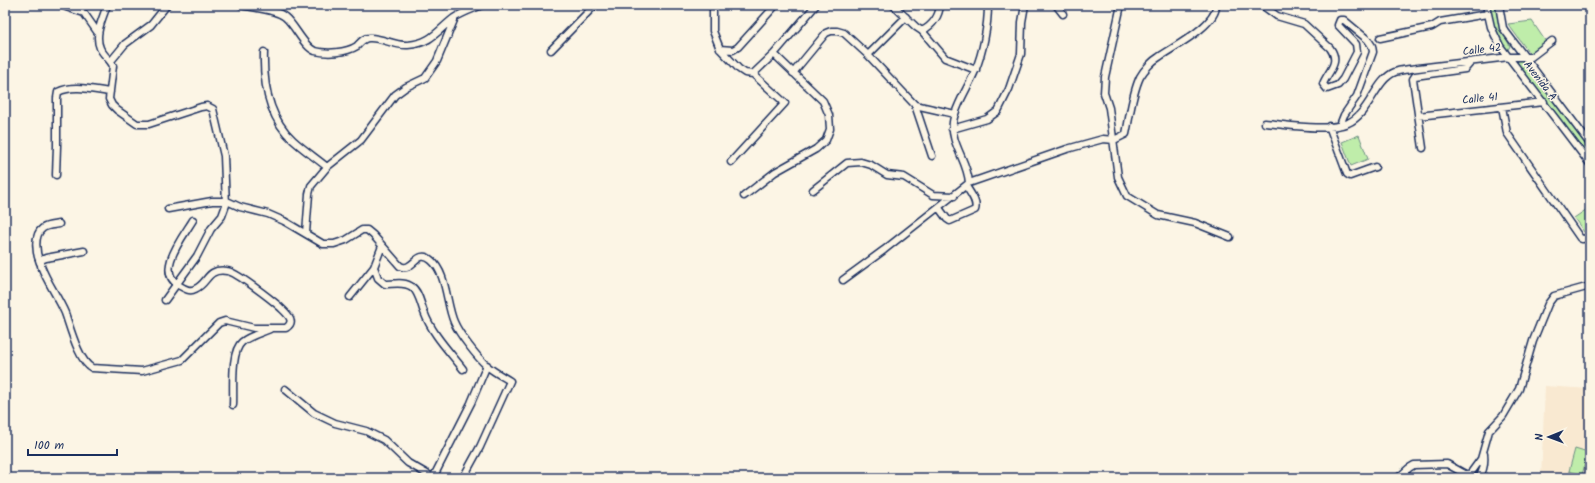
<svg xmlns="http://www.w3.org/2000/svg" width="1595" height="483" viewBox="0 0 1595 483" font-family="Kalam,sans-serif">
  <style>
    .built { fill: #f9e9d1 }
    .green { fill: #bfedaa; stroke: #6d8e84 }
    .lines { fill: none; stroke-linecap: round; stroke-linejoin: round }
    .street-casing { stroke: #1b2f5e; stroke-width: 9 }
    .street { stroke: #fcf5e5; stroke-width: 6 }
    .labels { text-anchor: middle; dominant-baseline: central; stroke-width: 3; stroke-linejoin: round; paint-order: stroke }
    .street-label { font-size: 11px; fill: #1b2f5e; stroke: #fcf5e5 }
  </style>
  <rect width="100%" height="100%" fill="#fcf5e5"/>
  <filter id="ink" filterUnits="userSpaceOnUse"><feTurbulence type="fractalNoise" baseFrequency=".025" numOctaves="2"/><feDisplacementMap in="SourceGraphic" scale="8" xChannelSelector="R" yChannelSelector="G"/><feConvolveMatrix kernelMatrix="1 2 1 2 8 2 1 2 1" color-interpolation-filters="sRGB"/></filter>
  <g filter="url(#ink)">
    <path class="built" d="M1545,386L1590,389V478H1541Z"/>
    <path class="green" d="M1489,5H1495L1499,25L1510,46L1508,50H1506C1494,33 1493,25 1489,5Z
      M1532,21L1546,42L1530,54L1508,24Z
      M1518,60H1522L1590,150V159L1517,64Z
      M1359,135L1368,159L1351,166L1342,142Z
      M1590,207V235L1587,236L1574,218Z
      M1575,449L1588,453L1582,475L1569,471Z"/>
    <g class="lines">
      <defs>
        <path id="street" d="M107,5C103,18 94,34 100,48C103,55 110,59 113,66L109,99L112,105L117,110L137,124H149L201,107L207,106L213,109L224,156L226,205L222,216L211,229L197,256L165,300
          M241,5C254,8 276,9 285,17C295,25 304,47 315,51C327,54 346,53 357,46C361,42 363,38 369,38C381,37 394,46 408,45C432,43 437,31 454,18C463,12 473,9 482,5
          M713,5V31L720,49L739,69L745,73L753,74L785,103L731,162
          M893,5L916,27L922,31L945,58L976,70
          M1056,5L1063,14
          M1121,5L1105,77L1104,93L1109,108L1118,177L1127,196L1158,215L1195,223L1230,237
          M1262,5L1277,16L1304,24L1330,48C1341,63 1328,71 1323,84L1327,89L1338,85L1343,79L1357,52L1356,44L1338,25L1340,20H1344L1368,40L1372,46L1373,52L1357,96L1344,115L1340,125
          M1486,5L1491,27L1500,46L1590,164
          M1499,5L1503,28L1590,144
          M66,7L84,13L98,33
          M922,31C933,25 939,17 940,5
          M1380,38L1432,27L1440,22L1487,14
          M720,49L733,50L738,47L776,5
          M551,50L595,5
          M264,52C263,84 268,117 293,140C304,150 316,158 327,167
          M868,55L906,17
          M111,61L125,44L151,25L167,5
          M793,73L826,33L831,31H837L844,33L868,55L915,105L955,114
          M753,74L774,54L816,5
          M915,105L932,156
          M1502,107L1507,133L1580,238L1582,239L1590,238
          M1418,116L1544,102
          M1265,123C1289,125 1326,132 1348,123C1370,113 1375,80 1395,72C1400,70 1405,70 1410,69L1509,57H1531L1552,41
          M1329,126L1347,174L1350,176L1375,167
          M952,129L987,119L998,111L1009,89L1021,54L1022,22L1025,5
          M1423,148L1413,79L1415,76L1465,69L1471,62
          M56,175L57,146V98L58,92C73,84 94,90 110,92
          M969,183C968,161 950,144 953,122C955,106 969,86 975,71C983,52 988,26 988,5
          M813,190L847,163L861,162L871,165L887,175L904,177L933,195L954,196
          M744,196L775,172L816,149L826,140L830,129L829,115L823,101L774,54
          M939,208L947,219L950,221L975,210C978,202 970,193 966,186
          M168,209L212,201H227L240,207L268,214L284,221L323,244H334L346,240L362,230H367L373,235L400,266C413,273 417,248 431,260C447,273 446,304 454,322C459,334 477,357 487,366C494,372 502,376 510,381L480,447L463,478
          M306,233L309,194L311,186L327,167L361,140L395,95L406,87L425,78L437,61L454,20
          M84,251L46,258L41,260V266C47,282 58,297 65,313C70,327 79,362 92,368L142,371L182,360L219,323L225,321L254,328H286C297,321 286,313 280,307C272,300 235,271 227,271C206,268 209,283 195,289C190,292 185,289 180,286C154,272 183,237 193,220
          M40,263C36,253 33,235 43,228C47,225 54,225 59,224
          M374,267L378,278L385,284C393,284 405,281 412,287C419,292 421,305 424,312C432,334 449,351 463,369
          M843,280L884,250L969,183L1067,149L1103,139L1114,140L1126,134C1130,115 1132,94 1140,77C1144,70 1152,61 1159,57C1173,47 1217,25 1216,5
          M350,297L374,267L382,246
          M285,389L314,413L335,423L366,431L384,440L408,463L434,478
          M233,405C234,390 230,352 242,342C249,336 261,333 270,329
          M433,478L471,403L487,365
          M1398,478L1409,468L1414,465L1447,464L1465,474H1470L1481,459L1489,431L1503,416L1519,389L1533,341L1548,304L1554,296L1590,286
          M1479,478C1484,470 1485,463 1484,454"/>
      </defs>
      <use href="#street" class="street-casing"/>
      <use href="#street" class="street"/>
    </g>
  </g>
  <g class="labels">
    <g class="street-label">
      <text transform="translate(1482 50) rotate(-7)">Calle 42</text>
      <text transform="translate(1540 81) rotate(52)">Avenida A</text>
      <text transform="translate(1480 99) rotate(-6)">Calle 41</text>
    </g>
  </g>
  <rect width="1595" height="483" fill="none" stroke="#fcf5e5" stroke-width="20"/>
  <rect x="10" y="10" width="1575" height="463" fill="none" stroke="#1b2f5e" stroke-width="1.5" filter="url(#ink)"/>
  <g transform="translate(1549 437) rotate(269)" stroke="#fcf5e5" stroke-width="3" paint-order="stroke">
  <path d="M0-3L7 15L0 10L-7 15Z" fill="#1b2f5e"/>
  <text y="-6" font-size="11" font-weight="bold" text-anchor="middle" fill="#1b2f5e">N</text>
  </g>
  <path d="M28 449v6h89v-6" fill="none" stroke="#1b2f5e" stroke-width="2"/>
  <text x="34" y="449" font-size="12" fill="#1b2f5e" stroke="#fcf5e5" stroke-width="3" paint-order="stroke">100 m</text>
</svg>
